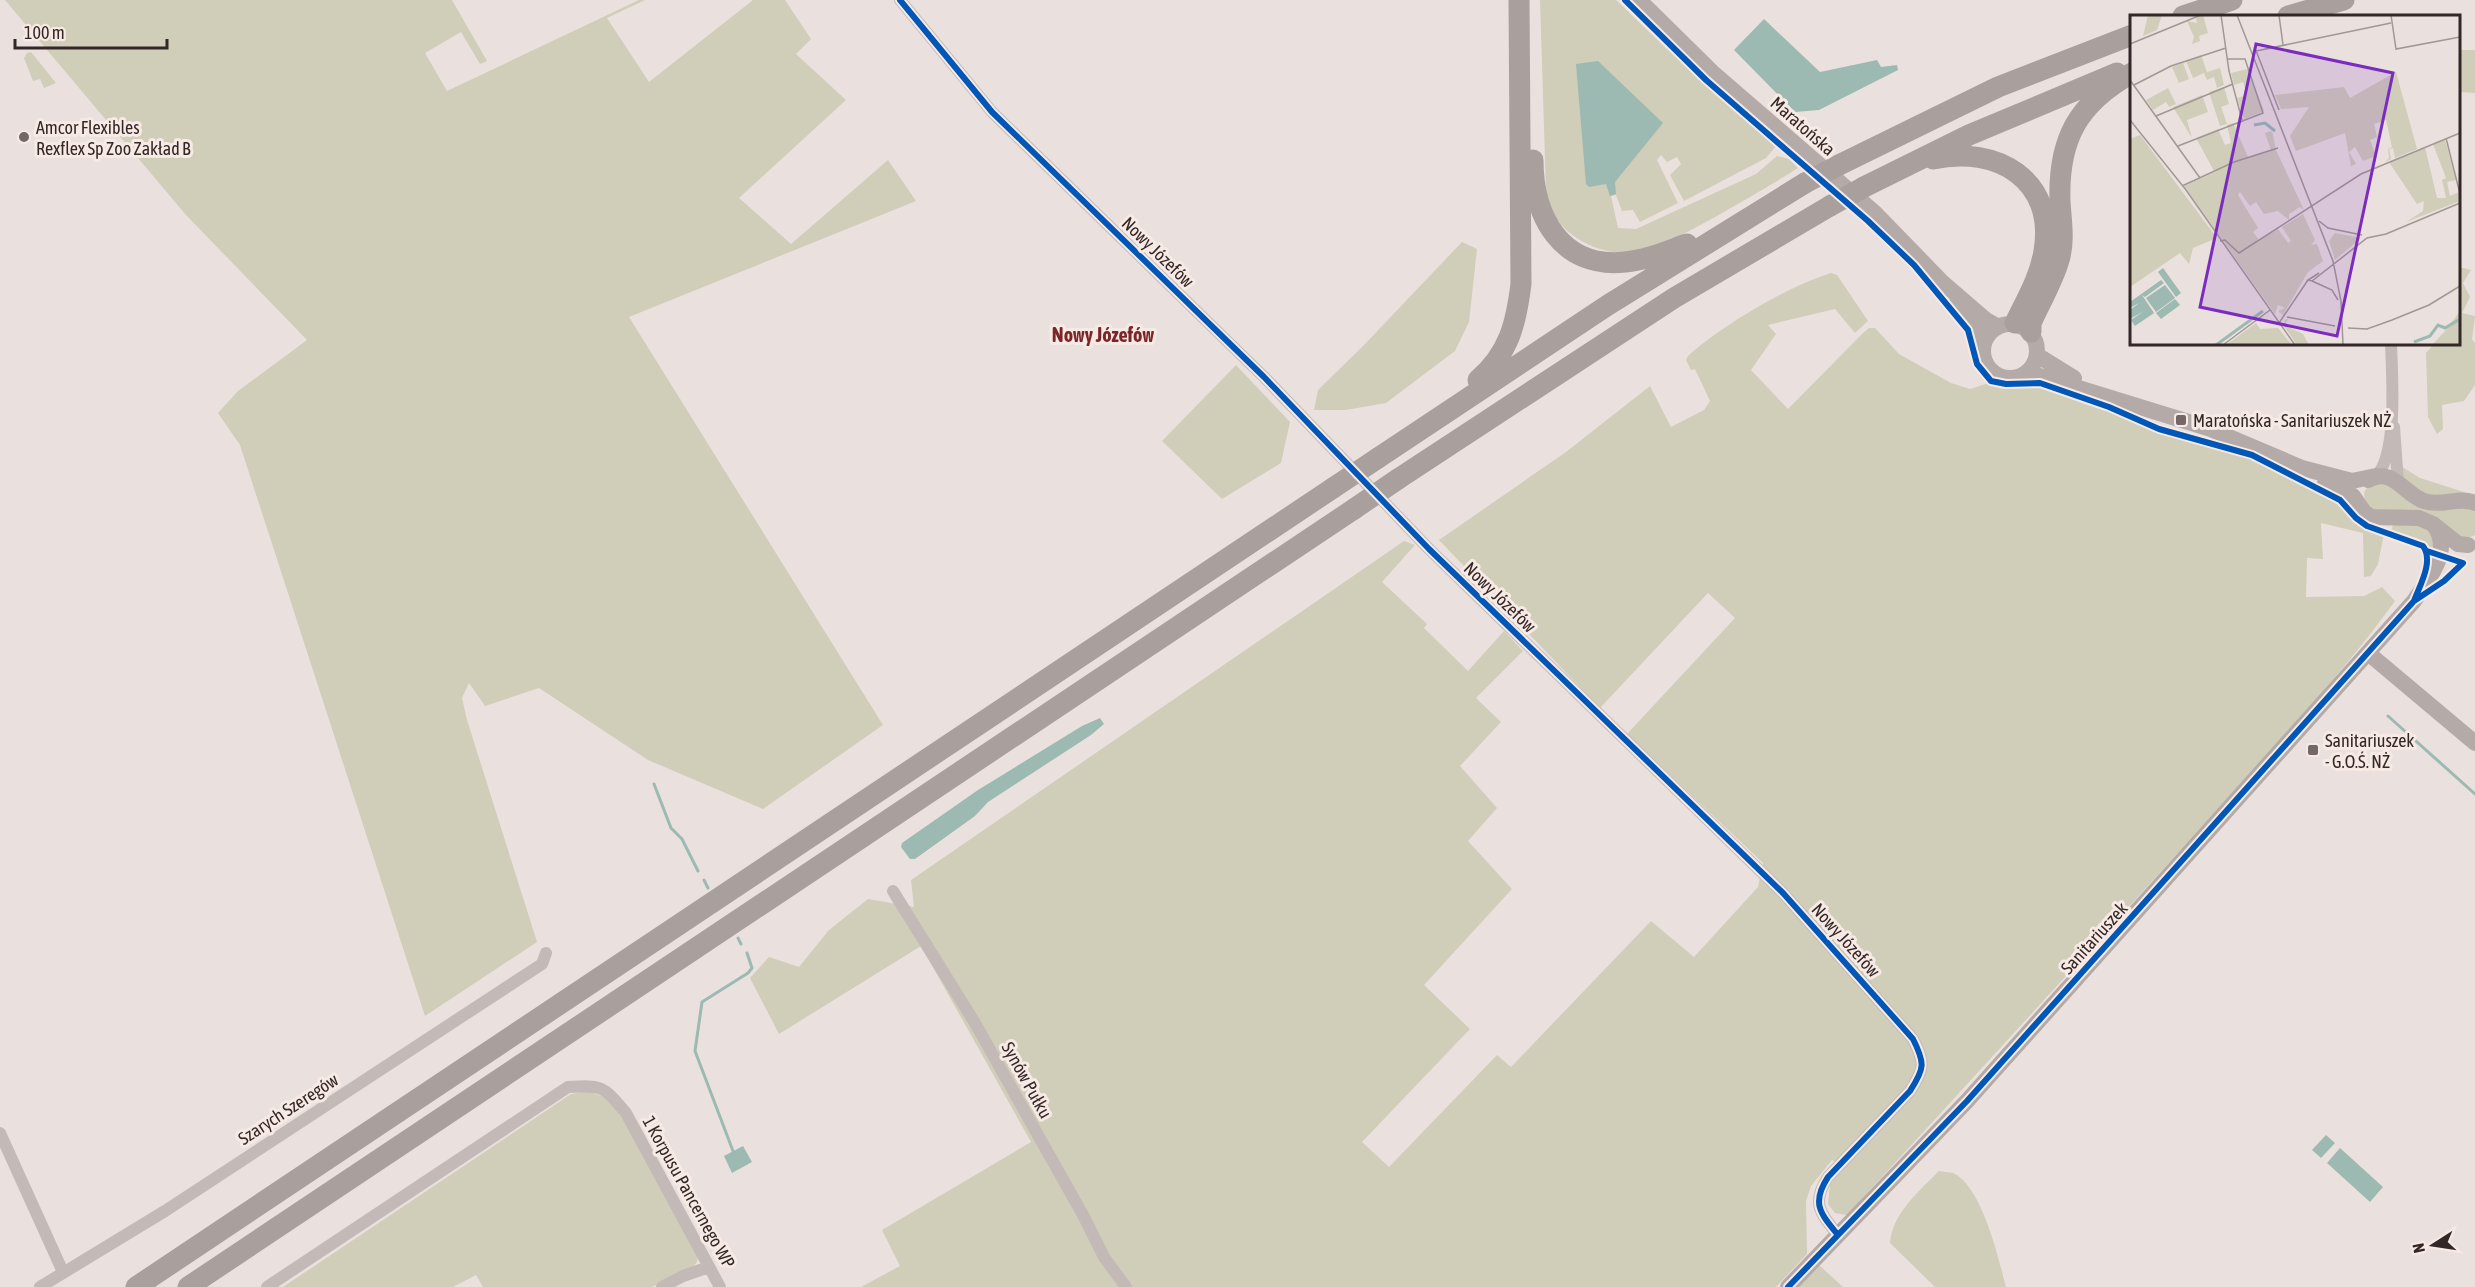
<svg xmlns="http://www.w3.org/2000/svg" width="2475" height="1287" viewBox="0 0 2475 1287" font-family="'Asap Condensed',sans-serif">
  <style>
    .green { fill: #d0cdb9 }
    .water { fill: #9cbab2 }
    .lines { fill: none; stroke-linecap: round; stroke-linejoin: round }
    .stream { stroke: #9cbab2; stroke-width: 3 }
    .street { stroke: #c3bab7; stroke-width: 12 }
    .secondary { stroke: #b4aaa8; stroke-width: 16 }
    .highway { stroke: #a9a09d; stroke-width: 21 }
    .highway-bridge { stroke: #a9a09d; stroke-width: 21 }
    .cycleway-casing { stroke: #f7eae5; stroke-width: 10 }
    .cycleway { stroke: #0057b8; stroke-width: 6 }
    .poi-dot { fill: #736867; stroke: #f7eae5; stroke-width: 2 }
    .labels { text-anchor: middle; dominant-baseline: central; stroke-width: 6; stroke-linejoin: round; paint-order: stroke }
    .street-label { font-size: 18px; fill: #332727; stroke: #f7eae5 }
    .poi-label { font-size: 18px; fill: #332727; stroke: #f7eae5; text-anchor: start }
    .neighbourhood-label { font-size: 20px; font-weight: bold; fill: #7c2529; stroke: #f7eae5 }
    .inset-river { fill: none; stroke: #9cbab2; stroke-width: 3 }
    .inset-road { fill: none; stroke: #a19795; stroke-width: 1.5 }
    .view { fill: #7b2cbf; fill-opacity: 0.15; stroke: #7b2cbf; stroke-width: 3 }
    .inset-edge { fill: none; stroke: #332727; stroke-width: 3 }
  </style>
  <rect width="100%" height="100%" fill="#eae1de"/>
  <path class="green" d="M5,0H452L487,61L480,64L461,32L425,53L447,91L639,0H645L607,18L649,82L753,0H785L811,39L796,54L846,100L739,198L791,244L888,160L916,201L629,317L883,725L763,809L648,760L539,688L485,706L469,683L462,698L467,720L537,942L425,1016L240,445L218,413L238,391L307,340L186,215Z
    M1540,0H1616L1694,75L1776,146L1766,158L1684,201L1670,175L1681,164L1677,157L1667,162L1661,155L1657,160L1678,203L1640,222L1633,210L1622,211L1616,195L1611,196L1618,228L1636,229L1756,174L1777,156L1789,159L1798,168C1763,190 1728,210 1691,230C1673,239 1651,252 1631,253C1602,255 1567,239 1553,213C1549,207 1548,199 1546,192Z
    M2459,50H2475V93L2459,92Z
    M31,52L56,83L44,88L40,79L33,81L24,58L27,53Z
    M1462,242L1477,249L1469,322L1455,351L1386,403L1346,410H1314L1318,390L1364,345Z
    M2459,267L2471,270L2463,283L2470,297L2462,313L2475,316L2472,339L2475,343V385L2464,401L2442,405L2443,429L2437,434L2428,417L2426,353L2434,344H2458Z
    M1831,273L1837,275L1868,321L1855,333L1835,309L1768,325L1776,334L1751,370L1788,409L1863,333L1869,328H1875L1899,354L1951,383L1970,389L1989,383L2001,387H2044L2106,408L2161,432L2255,459L2325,494L2345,507L2360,523L2384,534L2378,564L2371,576L2364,577L2363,533L2321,523L2323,559L2307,558L2306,597L2364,596L2382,587L2395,601C2336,683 2262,759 2195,834C2079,962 1963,1089 1847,1215L1835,1213L1828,1204L1830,1185L1843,1167L1832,1160L1811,1186L1806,1201L1807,1254L1776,1287H861L900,1266L882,1230L1031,1142L921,946L779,1034L750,978L769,957L799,967L829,930L868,899L914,907L911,880L1404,541L1415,545L1382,582L1427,624L1424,628L1468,671L1504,631L1523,651L1476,698L1501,722L1460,766L1497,808L1468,841L1512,889L1424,985L1470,1029L1362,1142L1389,1167L1497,1055L1511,1067L1651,921L1694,957L1758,887L1763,863L1627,734L1735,618L1708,593L1600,708L1439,540L1566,452L1650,386L1671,427L1704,410L1710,401L1695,369L1691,370L1686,360L1688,356C1721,326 1788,286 1831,273Z
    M1236,365L1290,422L1281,463L1222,499L1162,441Z
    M2399,465L2420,478L2467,493L2432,497L2403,480Z
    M2377,481L2475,510V535L2466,539L2373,512C2363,498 2358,491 2377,481Z
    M2404,521L2429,529L2438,551L2428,548L2416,538L2391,531L2394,522Z
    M589,1091L606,1098L624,1117L699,1253L697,1262L693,1267L652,1287H483L476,1275L453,1287H283L571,1094Z
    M1939,1171C1943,1172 1949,1172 1953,1173C1982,1186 1998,1257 2006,1287H1935L1890,1243C1892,1214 1919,1191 1939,1171Z
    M1819,1265L1843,1287H1798Z"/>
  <path class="water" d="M1764,19L1820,72L1877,60L1881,67L1897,65L1898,70L1819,110L1795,112L1734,50Z
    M1598,61L1663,123L1615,182L1616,194L1610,196L1606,184L1589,187L1586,184L1576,64Z
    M1100,718L1104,724L1091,735L988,802L975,816L915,859H910L901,847L902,843L978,790L1082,726Z
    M2326,1135L2335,1143L2321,1158L2312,1150Z
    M743,1146L752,1162L732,1173L724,1156Z
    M2340,1148L2383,1187L2370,1202L2327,1163Z"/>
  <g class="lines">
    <path class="stream" d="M2388,716L2475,794
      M654,784L671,828L682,839L698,871
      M704,880L708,888
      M738,938L741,944
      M733,1151L695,1051L702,1002L748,973L752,968L747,953"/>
    <path class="street" d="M900,0L992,112L1264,377L1429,549L1783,893L1913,1039C1925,1063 1925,1068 1910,1091L1828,1177C1811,1203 1820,1213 1838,1235
      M2394,427L2398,483
      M2376,476C2398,455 2392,374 2391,344
      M893,891L975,1023L1083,1215L1104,1257L1126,1287
      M0,1133L63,1272
      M40,1287L165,1211L542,964L546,953
      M267,1287L568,1087C604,1085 603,1086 626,1113L720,1287
      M662,1287L683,1276L709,1267"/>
    <path class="secondary" d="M1639,0L1712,72L1875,213L1942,282L1986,320L1997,326
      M1956,304L1984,341
      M1983 351a27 27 0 1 1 54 0a27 27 0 1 1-54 0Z
      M2037,355L2074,378
      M2027,372L2208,428L2302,468L2352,481L2376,476
      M2368,480C2392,466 2404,494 2424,501C2441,507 2459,496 2475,503
      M2325,483L2353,496L2364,512L2371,517L2419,518L2433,524L2458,544L2468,545
      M2368,653L2475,743
      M1788,1287L1967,1101L2414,601C2429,578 2454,550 2433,524"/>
    <path class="highway" d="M2183,16L2232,0
      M2288,16L2344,0
      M1933,159C1997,145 2056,180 2044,251C2040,277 2026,300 2015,323
      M1533,160C1533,216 1561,269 1625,262C1647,260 1667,251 1687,244
      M1839,165L1998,87L2132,35
      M1864,187L1969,135L2117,73
      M2031,332V323C2040,303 2053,281 2059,260C2065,241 2061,220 2060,201C2058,139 2078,103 2132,73
      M1478,380C1509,353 1516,324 1521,284L1519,0
      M1378,458L1608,305L1805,183
      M1398,479L1674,298L1830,206
      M136,1287L1333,488
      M188,1287L1354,509"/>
    <path class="highway-bridge" d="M1805,183L1839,165
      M1830,206L1864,187
      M1333,488L1378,458
      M1354,509L1398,479"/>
    <defs>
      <path id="cycleway" d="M900,0L992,112L1264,377L1429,549L1783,893L1913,1039C1925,1063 1925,1068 1910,1091L1828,1177C1811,1203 1820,1213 1838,1235
        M1625,0L1706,80L1868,221L1914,265L1968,330L1977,364L1991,381L2006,384L2040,383L2109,407L2159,429L2252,455L2340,500L2356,518L2367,526L2423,546C2434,561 2420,585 2414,601
        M1788,1287L1967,1101L2414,601L2444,581L2463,563L2427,551"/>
    </defs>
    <use href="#cycleway" class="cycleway-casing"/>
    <use href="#cycleway" class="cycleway"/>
  </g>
  <g class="poi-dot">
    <circle cx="24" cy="137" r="6"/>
    <rect x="2175" y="414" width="12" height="12" rx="3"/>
    <rect x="2307" y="744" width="12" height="12" rx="3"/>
  </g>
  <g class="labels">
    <g class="street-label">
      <text transform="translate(1803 126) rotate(41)">Maratońska</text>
      <text transform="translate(1158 252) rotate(44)">Nowy Józefów</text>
      <text transform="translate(1500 597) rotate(44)">Nowy Józefów</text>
      <text transform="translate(2094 938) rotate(-48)">Sanitariuszek</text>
      <text transform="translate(1846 940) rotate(48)">Nowy Józefów</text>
      <text transform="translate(1027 1080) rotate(61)">Synów Pułku</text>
      <text transform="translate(288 1109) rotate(-33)">Szarych Szeregów</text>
      <text transform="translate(689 1192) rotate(61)">1 Korpusu Pancernego WP</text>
    </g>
    <g class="poi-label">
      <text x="36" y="127">Amcor Flexibles<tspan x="36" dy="21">Rexflex Sp Zoo Zakład B</tspan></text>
      <text x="2193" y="420">Maratońska - Sanitariuszek NŻ</text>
      <text x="2325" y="740">Sanitariuszek<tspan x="2325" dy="21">- G.O.Ś. NŻ</tspan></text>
    </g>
    <g class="neighbourhood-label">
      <text x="1103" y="334">Nowy Józefów</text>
    </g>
  </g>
  <g transform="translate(2130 15)">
    <rect width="330" height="330" fill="#eae1de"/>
    <path d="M18,0H32L27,15L13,21ZM73,0L78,18L69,21L70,26L62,29L64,22L57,6L67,8L66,3ZM71,40L77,57L90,53L94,70L87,73L84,62L77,65L74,58L63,63L56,46ZM53,48L59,64L49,68L42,52ZM118,54L134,96L114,104L107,83L117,80L113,67L104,70L101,58ZM266,57L287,134L265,143L263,133L259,134L261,144L255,147L259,143L258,134L262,132L256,105L244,109L253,148L247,122L240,125L246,141L233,146L225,132L219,137L226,149L221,151L215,118L166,136L160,121L179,92L151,94L145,80L214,72L220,83ZM94,72L99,89L91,92L97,109L90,111L79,77ZM38,73L46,89L39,92L36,87L23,95L16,85ZM72,80L78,97L57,105L62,123L43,92ZM103,108L118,142L141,135L135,118L142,116L146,135L174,195L170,192L159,199V205L148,196L134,199L126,187L120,191L110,177L108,180L128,213L123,217L129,225L148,214L158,228L161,226L152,212L173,199L185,225L181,230L187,229L193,246L178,257L153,300L148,296L155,293L148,290L145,299L54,171L87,156H84L66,123L88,114L95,130L101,128L97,110ZM10,120L87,223L63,233L59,249L50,238L0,272V124ZM315,125L326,165L317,167L320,181L329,177L330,186L276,207L293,196L294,186L287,189L259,147L295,132L307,183H316L312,165L316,163L303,129ZM205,218L231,223L205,245L199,226ZM330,296V330H302L316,315ZM159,303L154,310L173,319L179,330H167L154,311L155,305ZM126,308L130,314L148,313L162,330H96Z" fill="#d0cdb9"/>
    <path d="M33,253L51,278L46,282L28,257ZM31,265L34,268L15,282L12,280L24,298L5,311L1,305L14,296L0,304V295L9,288L0,293V287ZM35,270L45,283L26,297L16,283ZM45,284L50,290L31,304L26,298Z" fill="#9cbab2"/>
    <path class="inset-river" d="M124,110L135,108L145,116M284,327L300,321L308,310L315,313L330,304M86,330L133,296"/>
    <path class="inset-road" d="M91,0L99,56L112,105M107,0L203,246L211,286L213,330M149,0L153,30M261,0L266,34L330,22M0,29L71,0M125,33L149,95M126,36L261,8M0,65L70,163M4,70L41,51L96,33M26,101L103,69M0,105L56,175L165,330M316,123L330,179M48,131L133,98L115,44H98M52,171L104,147L148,133M189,206L198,213L232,220M90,226L95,225L109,238L231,159L330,118M189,258L178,265L182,266L237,223L256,219L330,188M182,266L202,275L208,285M157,302L205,311M149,308L178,265M218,313L237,314L262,305L299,290L330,271M93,330L140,295"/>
    <path class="view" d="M126,29L263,58L207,321L70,292Z"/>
    <rect width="330" height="330" class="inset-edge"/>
  </g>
  <g transform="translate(2433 1245) rotate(258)" stroke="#f7eae5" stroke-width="4.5" paint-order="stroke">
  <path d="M0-4.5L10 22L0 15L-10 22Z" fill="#332727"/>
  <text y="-9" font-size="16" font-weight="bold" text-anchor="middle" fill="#332727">N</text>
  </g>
  <path d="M15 39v9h152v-9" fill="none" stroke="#332727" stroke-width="3"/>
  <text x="24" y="39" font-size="18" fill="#332727" stroke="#f7eae5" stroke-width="4.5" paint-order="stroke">100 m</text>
</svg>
